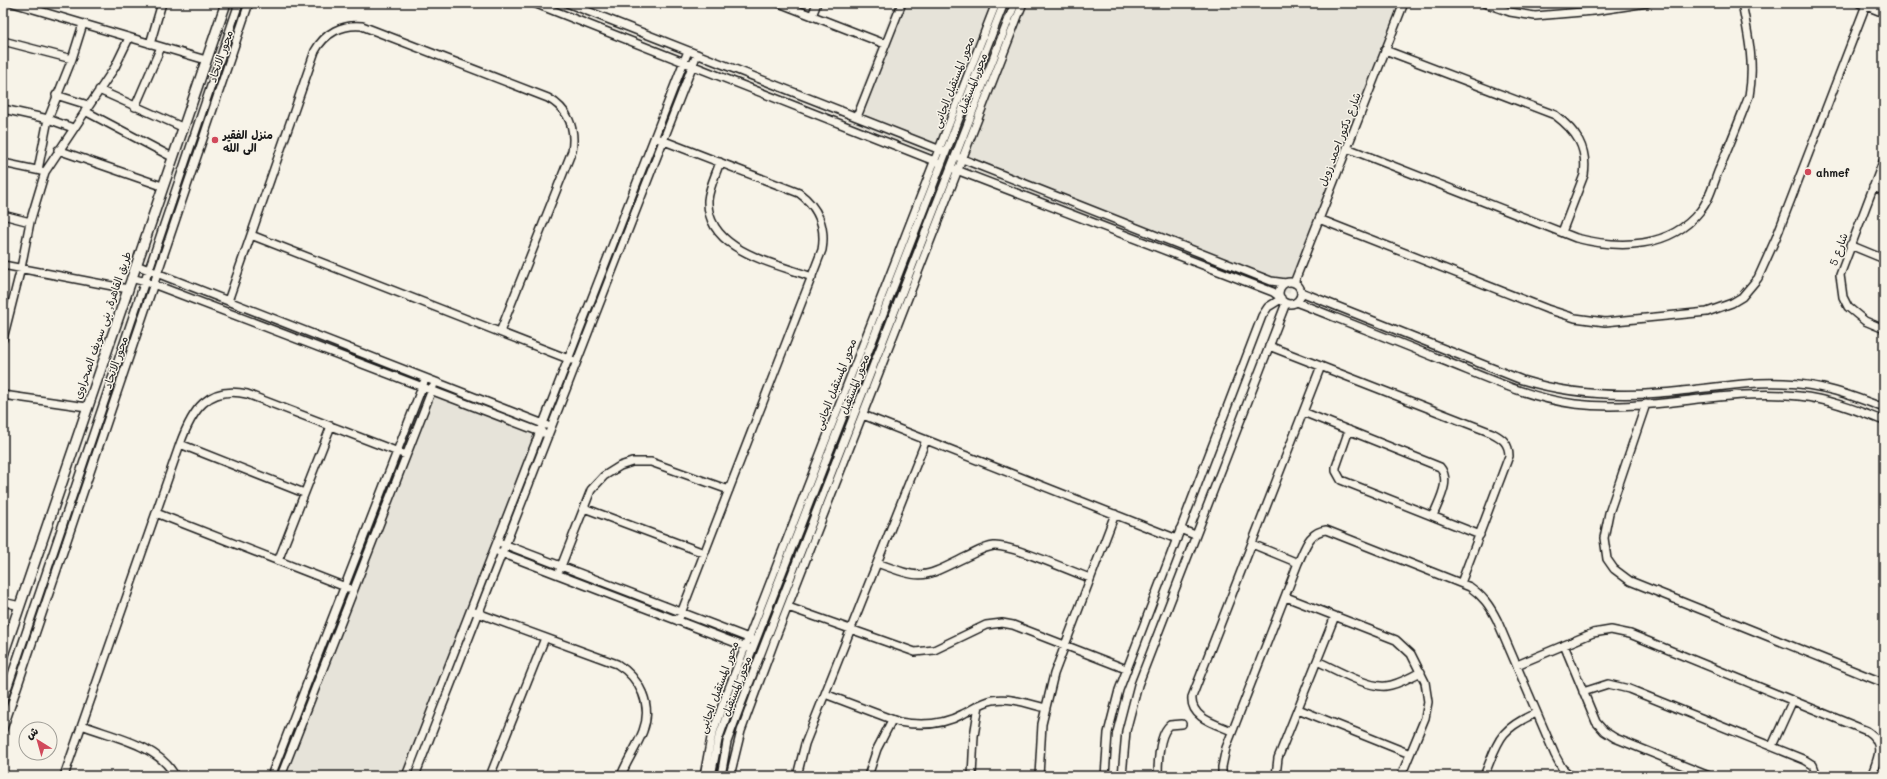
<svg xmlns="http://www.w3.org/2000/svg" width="1887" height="779" viewBox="0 0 1887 779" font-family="Mali,'Playpen Sans Arabic',sans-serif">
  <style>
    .built { fill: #e6e3d9 }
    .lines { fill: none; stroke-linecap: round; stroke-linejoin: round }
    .minor-casing { stroke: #1c1c1c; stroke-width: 10 }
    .major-casing { stroke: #1c1c1c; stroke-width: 12 }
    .minor { stroke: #f7f3e8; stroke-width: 7 }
    .major { stroke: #f7f3e8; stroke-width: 9 }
    .poi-dot { fill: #d1495b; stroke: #f7f3e8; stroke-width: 1.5 }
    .labels { text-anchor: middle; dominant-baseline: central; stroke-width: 3; stroke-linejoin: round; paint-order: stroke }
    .street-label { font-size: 11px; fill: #1c1c1c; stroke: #f7f3e8 }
    .poi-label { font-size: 11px; font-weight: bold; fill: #1c1c1c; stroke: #f7f3e8; text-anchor: start }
  </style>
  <rect width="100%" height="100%" fill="#f7f3e8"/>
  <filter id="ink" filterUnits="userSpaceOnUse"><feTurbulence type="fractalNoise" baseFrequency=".025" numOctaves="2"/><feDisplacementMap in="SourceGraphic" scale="8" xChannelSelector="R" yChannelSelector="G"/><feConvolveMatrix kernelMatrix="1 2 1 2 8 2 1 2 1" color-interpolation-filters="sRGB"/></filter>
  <g filter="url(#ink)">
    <path class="built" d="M895,3H1400L1289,294L849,121Z
      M428,385L546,430L410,776H276Z"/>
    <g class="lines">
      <defs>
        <path id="minor" d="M13,3L206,60
          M534,3L937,162
          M567,3L943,151
          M779,3L885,44
          M1484,3L1510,12L1535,16L1594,11L1647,3
          M1859,3L1884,13
          M812,16L817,3
          M3,41L72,59
          M150,44L162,3
          M1385,50L1555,115C1576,131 1588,147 1584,175L1562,232
          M99,90L182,127
          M56,95L88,105
          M135,107L161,47
          M3,109L48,119L73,128
          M85,111L172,157
          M857,117L902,3
          M659,139L799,193C818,207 826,227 822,250L678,621
          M1347,148L1576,238C1619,249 1670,249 1700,211C1709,201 1713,185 1718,172C1729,147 1739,121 1749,96C1755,64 1748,34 1742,3
          M58,150L162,186
          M960,158L1271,281L1286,283
          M1884,159L1840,275L1843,297L1848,307L1865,321L1884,329
          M720,162C716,174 709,188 708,200C706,251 775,263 812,277
          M3,163L41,171
          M954,169L1273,292L1281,298
          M38,170L48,119L72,59L83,24
          M1873,187L1884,191
          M3,215L30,222
          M1319,219L1547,309L1575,318L1605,322L1707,312L1732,303L1742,297L1758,278L1776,238L1866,5
          M251,235L571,360
          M1850,245L1884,259
          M3,265L128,289
          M136,265L546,425
          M131,278L153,284L543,433
          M1279 293a11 11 0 1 1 22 0a11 11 0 1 1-22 0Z
          M1294,283L1404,3
          M1301,292L1522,380C1568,394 1612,397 1660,393C1701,390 1743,381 1784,383C1820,384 1851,395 1884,408
          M228,301L315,51C325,33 342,24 362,26L548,98C568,109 576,128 572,151L500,332
          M1296,302C1344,321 1393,340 1442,360C1485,377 1528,398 1575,404C1650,413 1724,388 1799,396C1829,399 1856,410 1884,421
          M3,339L21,268L30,222L45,172L115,67L129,38
          M1269,346L1492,433C1502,438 1509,443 1509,456L1461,583
          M3,395L87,407
          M1646,404L1609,513L1604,538L1607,559L1614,569L1630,581L1884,683
          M1303,412L1440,467C1452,481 1438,502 1433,516
          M863,415L1177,539
          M1349,430L1336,467V471L1341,480L1480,535
          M180,444L304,493
          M584,508L704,553
          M156,513L348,588
          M1180,529L1195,535
          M501,543L751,639
          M1252,544L1298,563
          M499,552L749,648
          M278,561L331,426
          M877,563C924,580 921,579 966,557C975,553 984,547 994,546C1013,545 1070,571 1090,578
          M560,569L591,490L604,476L620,466L632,462H651L729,490
          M1286,597L1396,640L1411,654L1425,682L1428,702L1425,718L1401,776
          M3,602L20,606
          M788,607L915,652L934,650L986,625L1002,623L1013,625L1126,669
          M475,612L617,664C640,678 653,705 643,731C637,747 627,760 621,776
          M1564,645L1596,722L1604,731L1615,738L1709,776
          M1317,661C1335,669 1367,688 1386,686C1398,685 1410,677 1421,672
          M1517,665L1593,633L1611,630L1630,634L1867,731C1886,743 1878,759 1871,776
          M1583,692L1608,684L1629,689L1805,760L1813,765L1817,776
          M825,694L899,722C921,726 943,725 963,714C973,709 982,702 993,700C1011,697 1029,704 1045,708
          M3,701L239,3
          M1298,709L1410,754
          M82,725C113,737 159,745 175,776
          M3,729L249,3
          M1232,731C1216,724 1190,718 1192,697L1321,366
          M1772,746L1792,702
          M64,776L180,444C192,411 207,385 247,394L406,455
          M271,776L424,382
          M281,776L433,387
          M406,776L688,51
          M415,776L697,54
          M490,776L545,638
          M704,776L711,738L722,706L996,3
          M711,776L718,740L729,709L1004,3
          M721,776L727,742L738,712L1015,3
          M730,776L741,731L777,634L1023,3
          M797,776L805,744L926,440
          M868,776L877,749L892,720
          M972,776L974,736L979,705
          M1039,776L1042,724L1054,674L1115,514
          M1105,776L1108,733L1119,690L1262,316L1268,307L1281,299
          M1122,776L1126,731L1138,685L1286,303
          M1158,776C1158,763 1159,734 1170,725L1182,724
          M1222,776V767L1226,748L1298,563C1305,549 1308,532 1326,530L1470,587C1483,596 1490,606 1497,620L1555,755L1562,768L1571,776
          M1276,776L1278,758L1335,616
          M1484,776C1499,740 1498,730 1536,713"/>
        <path id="major" d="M3,655L226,3"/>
      </defs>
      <use href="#minor" class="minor-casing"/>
      <use href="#major" class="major-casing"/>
      <use href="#minor" class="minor"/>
      <use href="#major" class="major"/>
    </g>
  </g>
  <g class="poi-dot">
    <circle cx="215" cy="140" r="4"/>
    <circle cx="1808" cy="172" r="4"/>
  </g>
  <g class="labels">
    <g class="street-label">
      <text transform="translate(220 56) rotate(-71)">محور الاتحاد</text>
      <text transform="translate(953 82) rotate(-69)">محور المستقبل الجانبى</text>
      <text transform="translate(972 83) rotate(-69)">محور المستقبل</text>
      <text transform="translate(1339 139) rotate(-69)">شارع دكتور احمد زويل</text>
      <text transform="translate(1838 249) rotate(-70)">شارع 5</text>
      <text transform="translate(102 325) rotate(-71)">طريق القاهرة, بنى سويف الصحراوى</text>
      <text transform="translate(115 362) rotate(-71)">محور الاتحاد</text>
      <text transform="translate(835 384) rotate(-69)">محور المستقبل الجانبى</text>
      <text transform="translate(854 384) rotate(-69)">محور المستقبل</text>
      <text transform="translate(736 686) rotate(-69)">محور المستقبل</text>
      <text transform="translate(718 687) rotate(-70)">محور المستقبل الجانبى</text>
    </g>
    <g class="poi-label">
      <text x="223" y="134">منزل الفقير<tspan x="223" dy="13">الى الله</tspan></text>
      <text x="1816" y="172">ahmef</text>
    </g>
  </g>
  <rect width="1887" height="779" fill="none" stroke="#f7f3e8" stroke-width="16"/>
  <rect x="8" y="8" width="1871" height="763" fill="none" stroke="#1c1c1c" stroke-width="1.5" filter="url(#ink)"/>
  <g transform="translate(38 741) rotate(323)"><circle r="19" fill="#f7f3e8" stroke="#9f9d96"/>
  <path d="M0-3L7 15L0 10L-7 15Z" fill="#d1495b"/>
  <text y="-6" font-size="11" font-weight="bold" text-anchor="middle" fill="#1c1c1c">ش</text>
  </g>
</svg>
